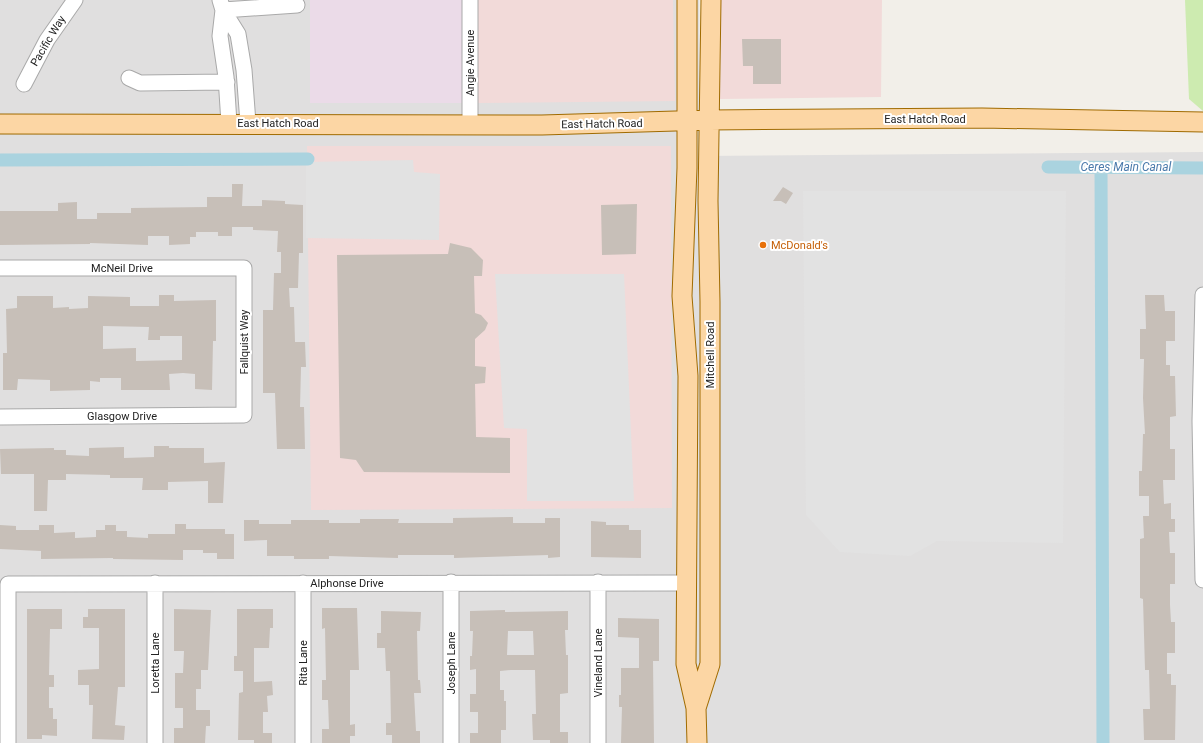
<svg xmlns="http://www.w3.org/2000/svg" width="1203" height="743" viewBox="0 0 1203 743" font-family="Roboto,sans-serif">
  <style>
    .residential { fill: #e0dfdf }
    .commercial { fill: #f2dad9 }
    .industrial { fill: #ebdbe8 }
    .grass { fill: #cdebb0 }
    .parking { fill: #e2e2e2 }
    .lines { fill: none; stroke-linecap: round; stroke-linejoin: round }
    .canal { stroke: #aad3df; stroke-width: 13 }
    .building { fill: #c7bfb8; fill-rule: evenodd }
    .minor-casing { stroke: #a9a9a9; stroke-width: 17 }
    .major-casing { stroke: #a06b00; stroke-width: 21 }
    .minor { stroke: #fff; stroke-width: 15 }
    .major { stroke: #fcd6a4; stroke-width: 19 }
    .food-dot { fill: #e8710a; stroke: #fff; stroke-width: 1.5 }
    .labels { text-anchor: middle; dominant-baseline: central; stroke-width: 4; stroke-linejoin: round; paint-order: stroke }
    .street-label { font-size: 11px; fill: #222; stroke: #fff }
    .food-label { font-size: 11px; fill: #c56008; stroke: #fff; text-anchor: start }
    .water-label { font-size: 12px; font-style: italic; fill: #4a7aab; stroke: #fff }
  </style>
  <rect width="100%" height="100%" fill="#f2efe9"/>
  <path class="residential" d="M0,0H699L700,156L1203,152V743H0Z"/>
  <path class="commercial" d="M475,0H673L675,101L477,103Z
    M721,0H882L881,97L720,99Z
    M307,146H671L672,508L311,510Z"/>
  <path class="industrial" d="M310,0H475L477,103H310Z"/>
  <path class="grass" d="M1185,0H1203V111L1189,99Z"/>
  <path class="parking" d="M413,160L414,172L440,174L439,240L306,238V162Z
    M803,191H1066L1063,543L937,541L910,556L840,552L806,515Z
    M495,274H624L634,501H527V429L504,428Z"/>
  <g class="lines">
    <path class="canal" d="M0,160L308,159
      M1048,167L1203,168
      M1101,168L1103,743"/>
  </g>
  <path class="building" d="M742,39H781V84H753V66H743Z
    M232,184H243L242,206H262V200L285,201V204L303,205V253H299L298,288H289L290,307H294L295,342H305L306,367H301L300,407H304L305,449H277L275,393H263V310H273L274,273H281V252H277L278,231L253,230V227H232V236H218V232H196V237H190V244L169,245V236H148V245L90,243V244L0,245V211H58V203L77,202V219H97V213H131V208L207,207V197H232Z
    M783,187L793,193L786,204L781,201H773Z
    M637,204L636,254L602,255L601,205Z
    M450,243L471,248L483,260L482,276H474L475,313L481,315L488,323L485,330L475,339V366L486,367L485,383L475,384L476,437L510,438V473L364,472L356,460L340,458L337,255L448,254Z
    M159,295H174V301L216,300V341H213L212,390L195,389V374L183,373L169,374L170,390H121V378H100V382L90,381V390L50,391V380L18,379L17,390H3V353H7L6,309L17,308V296H53V308L69,307V309L88,308V296L130,297V306H159ZM103,326L149,327L148,340H160V336H182V360L136,361V348L103,349Z
    M1145,295H1164L1165,311H1175V341H1166V365H1170V376H1175L1176,416L1170,417V449H1175V480H1163L1164,504L1171,503V519H1175V532H1169L1170,553H1175V584H1170V605L1171,622H1175V653H1167V674H1171V685H1176L1175,740H1144L1143,709H1150L1149,670H1145L1143,599L1140,598V539L1144,538L1143,516H1149V496H1139V471H1142L1143,434H1145L1143,398L1144,359H1140V329H1146Z
    M154,446H169V448H204V463L225,462L223,503H208V481L168,482V490H142L143,478H110V475L66,474V480H48L47,511H34V474H1L0,449L54,448V450H66V455L89,456V448L124,447V458L154,457Z
    M513,517V523H545V518H560V557L548,558V555L454,558V555H398V558L329,556V559H294V556H267V540L244,541V520H259V524H291V520H329V523H360V519H399L398,523H453V518Z
    M591,521L606,522V525H629V530H641V558L591,557Z
    M175,524H186V529H225V534H234V559H217V553H203V550H183V560L113,559V558L41,559V551L0,549V525L16,526V530H39V525H54V533L75,532V538L96,537V530H105V525H116V531H127V537L148,538V534H175Z
    M322,608H357L359,670H350V725L355,724V736H350V743H322V729H329L328,700H322V680H326L325,628L322,629Z
    M27,609H62V629H50L49,675H54V687H49V708H53V719H57V736L42,735V739H27Z
    M88,609H125V687H118L115,725L125,726L124,740L92,739L93,705H89V685H78V670L99,669V628H83V617H88Z
    M174,609L211,610L208,670H201V689H196V710H210V726H206L205,743H174V728H183V708H175V673H183L184,651H174Z
    M237,609H273V628H270L269,648H254V682L272,681L273,695L267,696L268,712H263V733H272V743H254V740H238L239,693L243,692V671H234V656H237Z
    M505,610V612L568,611V630H565L566,655H568V693L560,694V732H568V743H550V740H533L532,714H536L535,670H511L500,671V690H504V701H506V730H501V743H470V733H478V712H470V694H476V669L470,670V656H472L473,631H470V611ZM508,631H533L534,655H507Z
    M381,611L421,612L420,631H417L418,680H420L421,693H414L416,731H420V743H392V735H386V723H391L390,671H386L385,648H377V633H381Z
    M618,618L659,619V661H653L654,743H621L622,707H619V695H621V668H639V638L618,637Z"/>
  <g class="lines">
    <defs>
      <path id="minor" d="M220,0L223,10L238,34L244,70L248,123
        M223,10L220,36L226,77L229,123
        M223,10L297,5
        M129,78L140,83L227,82
        M24,84L47,40L75,0
        M470,125V0
        M0,268H244V415L0,417
        M1203,295L1200,421L1203,580
        M451,582V743
        M598,582V743
        M303,583V743
        M8,743V584L686,583
        M155,743V583"/>
      <path id="major" d="M687,0V168L682,296L688,376L686,664L696,708L697,743
        M0,124L542,125L709,120L982,118L1203,122
        M696,708L710,664V302L708,201L711,0"/>
    </defs>
    <use href="#minor" class="minor-casing"/>
    <use href="#major" class="major-casing"/>
    <use href="#minor" class="minor"/>
    <use href="#major" class="major"/>
  </g>
  <circle class="food-dot" cx="763" cy="245" r="4"/>
  <g class="labels">
    <g class="street-label">
      <text transform="translate(48 41) rotate(-59)">Pacific Way</text>
      <text transform="translate(470 63) rotate(-90)">Angie Avenue</text>
      <text x="925" y="119">East Hatch Road</text>
      <text x="278" y="123">East Hatch Road</text>
      <text transform="translate(602 124) rotate(-1)">East Hatch Road</text>
      <text x="122" y="268">McNeil Drive</text>
      <text transform="translate(244 342) rotate(-90)">Fallquist Way</text>
      <text transform="translate(710 355) rotate(-90)">Mitchell Road</text>
      <text x="122" y="416">Glasgow Drive</text>
      <text x="347" y="583">Alphonse Drive</text>
      <text transform="translate(155 663) rotate(-90)">Loretta Lane</text>
      <text transform="translate(303 663) rotate(-90)">Rita Lane</text>
      <text transform="translate(451 663) rotate(-90)">Joseph Lane</text>
      <text transform="translate(598 663) rotate(-90)">Vineland Lane</text>
    </g>
    <g class="food-label">
      <text x="771" y="245">McDonald's</text>
    </g>
    <g class="water-label">
      <text x="1126" y="167">Ceres Main Canal</text>
    </g>
  </g>
</svg>
